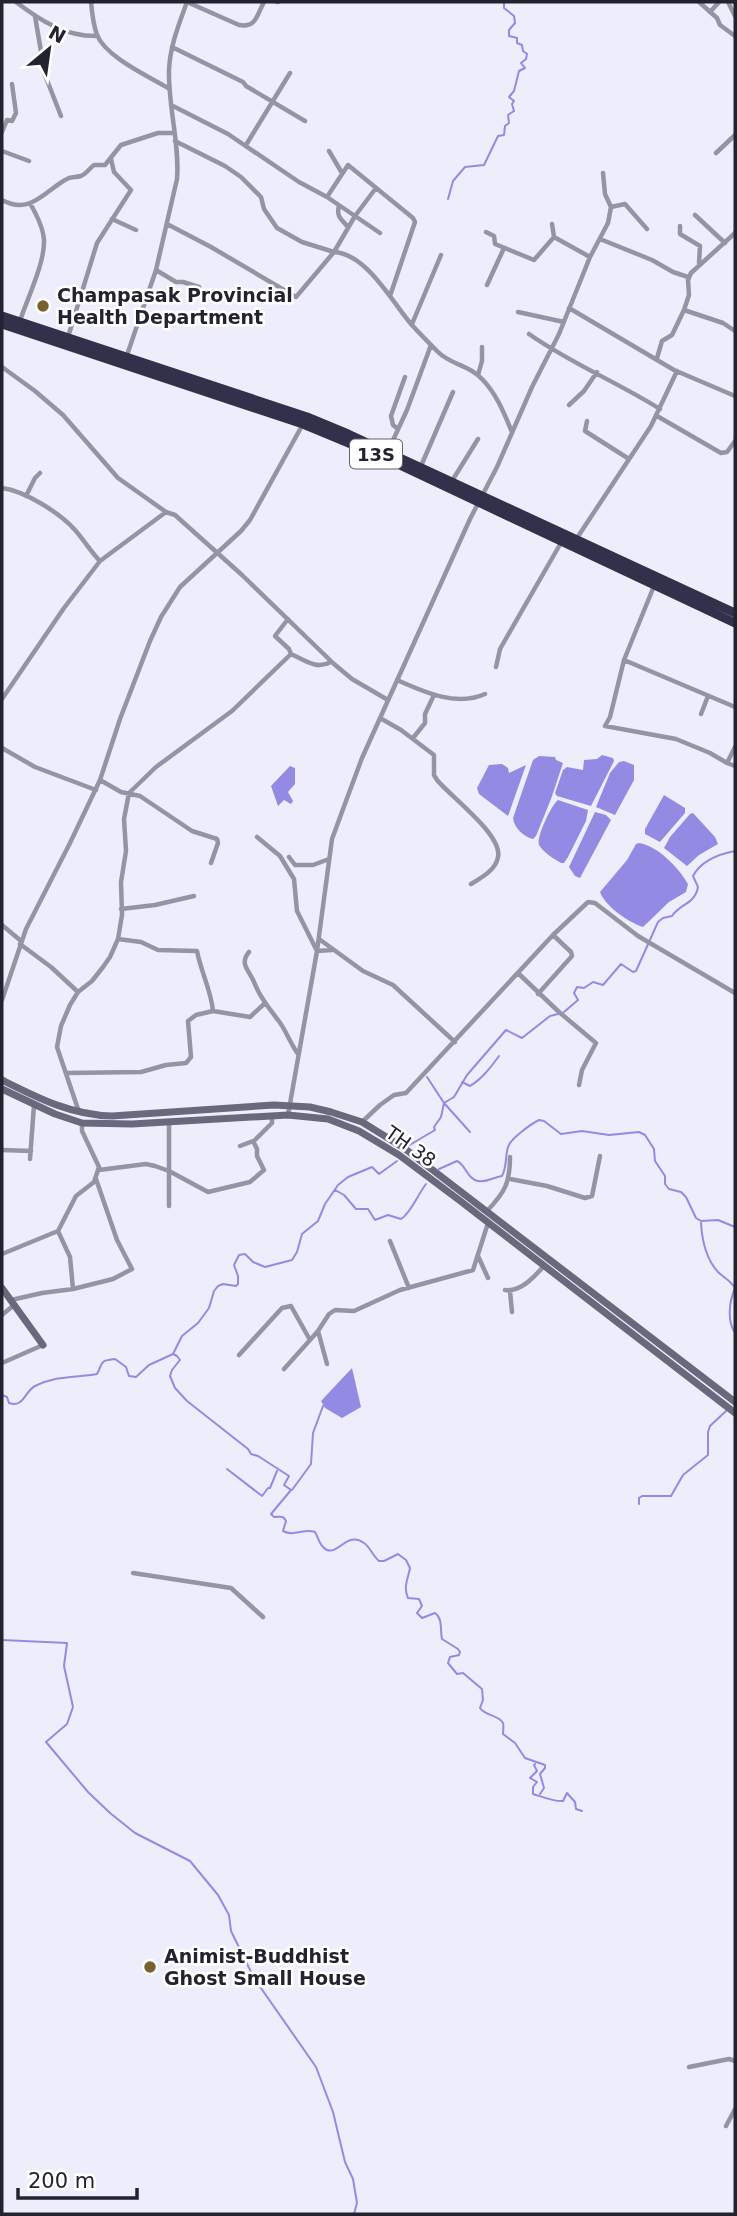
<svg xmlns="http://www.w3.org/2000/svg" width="737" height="2216" viewBox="0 0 737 2216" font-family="'DejaVu Sans',sans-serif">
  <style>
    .water { fill: #938be3 }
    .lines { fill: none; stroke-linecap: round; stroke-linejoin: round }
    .stream { stroke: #938be3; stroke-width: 2 }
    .street { stroke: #9494a2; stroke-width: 4.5 }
    .secondary { stroke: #69687c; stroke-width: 7 }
    .highway { stroke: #32314b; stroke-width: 9 }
    .poi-dot { fill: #786131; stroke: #fff; stroke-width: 2.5 }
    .labels { text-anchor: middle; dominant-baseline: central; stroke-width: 5; stroke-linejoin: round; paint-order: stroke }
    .shield { fill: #fff; stroke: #65656d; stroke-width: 2 }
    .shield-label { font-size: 18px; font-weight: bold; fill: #23232f }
    .poi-label { font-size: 19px; font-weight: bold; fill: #23232f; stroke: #fff; text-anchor: start }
    .street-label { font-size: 19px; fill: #23232f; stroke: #fff }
  </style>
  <rect width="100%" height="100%" fill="#ededfb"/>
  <path class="water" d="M602,755L613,758L614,761L591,806L557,796L555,793L563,770L567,767L583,770L584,760L597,759Z
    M539,756L555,757L556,760L563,763L551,799L536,836L533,839C524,837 514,828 513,818L533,760Z
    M624,761L634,765V780L615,815L596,807L610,773L619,762Z
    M502,764L508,768L509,773L526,765L508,816L479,794L477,788L489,765Z
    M290,766L295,768V784L288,792L293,801L291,804L284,800L278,806L271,786Z
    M664,795L685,808V813L660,842L645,834V829Z
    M558,800L588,810L586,821L568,857L564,863H561C554,859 543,852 539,845C536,837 552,804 558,800Z
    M595,812L606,815L611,820L580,878L575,876L569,867Z
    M693,813L715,837L718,844L699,855L687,866L664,848L670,837L690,814Z
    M639,843C658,846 679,868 688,884L686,892L669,902L643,927C628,922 605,906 600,892L627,860L636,844Z
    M352,1368L361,1407L342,1418L325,1408L321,1401Z"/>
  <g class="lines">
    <path class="stream" d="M448,199L453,181L465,167L484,165L498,136L504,135L505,126L509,123L508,115L514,111L512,104L514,101L509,97L514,91L519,71L525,68L521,63L526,59L527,54L523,51L522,45L517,43V38L509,36V30L515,23L514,16L504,8V2
      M564,1012L578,1000L574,993L577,987L584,988L593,982L603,985L621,964L633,972L636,971L658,922L663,918L672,916C681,903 695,904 698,887L693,876C701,861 719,854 735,851
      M427,1077L444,1103L470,1132
      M462,1082L470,1086C482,1079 491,1067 499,1056
      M408,1146L435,1130L434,1127L441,1117L444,1103L454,1097L467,1075L506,1030L522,1038L550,1016L558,1014
      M439,1169L457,1161C466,1165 467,1179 478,1181C487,1183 493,1177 502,1176C507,1167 505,1157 508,1147C510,1139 531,1124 539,1120L544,1121L561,1134L582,1131L609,1135L639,1132L645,1135L654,1149L655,1161L665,1176V1184L669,1189L681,1192L686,1197L696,1218L701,1221L718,1220L735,1227
      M335,1190L344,1195L356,1209H368L375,1220L388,1215L401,1219C411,1213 418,1194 426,1184
      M701,1223C702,1240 706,1259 718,1272C724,1278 730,1280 735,1288C729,1302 727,1321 735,1333
      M173,1354L177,1356L180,1360L172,1370L170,1376L175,1388L187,1401L248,1449L251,1454L258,1456L289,1476L284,1485L291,1490L271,1514L274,1517C280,1517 283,1515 286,1521L283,1531C294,1537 304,1528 315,1532C318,1537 319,1543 323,1547C336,1561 346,1529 364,1543C370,1547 373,1556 379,1561H384L398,1554L406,1560L410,1568C408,1579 403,1587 408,1598L419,1599L422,1606L417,1613L422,1618L435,1613C443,1618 440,1631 442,1639L458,1649L460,1652L459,1655L450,1657L448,1663L457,1674L463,1673L482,1689L483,1700L480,1708C485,1716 499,1715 503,1723C504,1726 503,1730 503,1734L515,1743L525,1758L545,1765V1768L540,1774L544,1788L540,1794
      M2,1395L7,1397L9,1403C24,1408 24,1392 35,1386C58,1375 74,1378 97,1374C104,1362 98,1361 115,1359L126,1367L129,1376L136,1377L149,1365L173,1354L182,1336L198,1323L209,1308L214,1291L218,1286L223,1284L236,1286L238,1284V1276L234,1265L239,1255L245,1254L253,1262L265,1267L292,1260L297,1252L302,1234L318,1221L325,1204L338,1185L348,1177L372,1167L379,1174L397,1161
      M227,1469L262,1496L268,1488H270L277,1471
      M292,1490L311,1464L313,1433L323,1406
      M639,1504V1498L642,1496H671L683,1475L708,1455V1432L710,1426L726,1411
      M2,1640L67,1643L64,1666L73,1707L67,1724L46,1742L88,1792L110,1813L135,1833L190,1861L218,1895L229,1915L231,1931L254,1978L316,2067L333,2112L345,2162L353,2179L357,2203L354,2214
      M535,1764L534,1765L537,1771L530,1778L537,1782L533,1787V1794C540,1796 555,1802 563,1801L567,1793L575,1802L576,1809L582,1811"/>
    <path class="street" d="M16,2C41,21 66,37 98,36
      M91,2C92,13 93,24 97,35C106,57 148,76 168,88
      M187,2L239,25C257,28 257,14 264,2
      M277,2H278
      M699,2L717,18L720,25L735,36
      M728,2L735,16
      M734,2L735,3
      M710,12L719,2
      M35,16L45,75L61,116
      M172,47L243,82L246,86L305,121
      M171,105L228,134L299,182L327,197L348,165L413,218L415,222L390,296
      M2,132L7,120L12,121L16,113L12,84
      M175,141L225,166L241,177L261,197L264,209L277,228L302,242L334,252L355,216L327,197
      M246,145L290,73
      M2,151L29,161
      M329,151L342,173
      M716,153L735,135
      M603,173L605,194L611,207
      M376,188L355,216L380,233
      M2,200C30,215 43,193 65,180C71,176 75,178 81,176C86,174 90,168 94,165H105L121,145L158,133H173
      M339,206C336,216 341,219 348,227
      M695,215L725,243
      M112,219L136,230
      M167,224L211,247L296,297L334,252C367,254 392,302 411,324C420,334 429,343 438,352C451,365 470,365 483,380C497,395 504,413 512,432
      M552,224L554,237
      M680,226V234L700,246L699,263
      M486,232L494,236L495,244L534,260L554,237L590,257
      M600,239L652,260L673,272L688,277
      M156,270L176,282H183L199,287
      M487,285L504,248
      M569,308L674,370L735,396
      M684,310L723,323L735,331
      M518,312L564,322
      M20,321C27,299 45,263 44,240C43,227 36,214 30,203
      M412,324L441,255
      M529,334C570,363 617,382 660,409
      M68,337L97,243L131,190L114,172L111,159
      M126,358L156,270L177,179C180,145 168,106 169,70C170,46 179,24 187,2
      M657,358L662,341L672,335L684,310L689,295L688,280L691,273L735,233
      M2,367L35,391L63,415L118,478L166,512
      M478,375L482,361V347
      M569,405L584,391L597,372
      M657,416L721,453L727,452L735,441
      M587,421L585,431L629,459
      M398,429L393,425L391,416L405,377
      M388,451L407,410L431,345
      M421,466L453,392
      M452,481L478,439
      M2,488C25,491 60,513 75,530C84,540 91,552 100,561
      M26,496L35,478L40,473
      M575,541L651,426L677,371
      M654,586L624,660L610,717L605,726L676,739L710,753L727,763L735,747
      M291,654C305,660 316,670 331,662
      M624,660L735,707
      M496,667L500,649L562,541
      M397,680C424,692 456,707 485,694
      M2,699L64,608L100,561L166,512L175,515L242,575L334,664L352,679L388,700
      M701,714L708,696
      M380,718L401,730L434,755V775L437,780C451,797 503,835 498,857C496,870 481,878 471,884
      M413,738L425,723V714L434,695
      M2,748L35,767L96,790
      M727,763L735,766
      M100,780L121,792L140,796L192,831L217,839L218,843L211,863
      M257,837L280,856L294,879L297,911L317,951L332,950
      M289,857L295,865H313L329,859
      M121,909L155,905L194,896
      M2,925L21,941
      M319,939L363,971L393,985L455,1042
      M20,944L51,967L78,992
      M249,952C239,964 249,970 254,982C260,997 268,1007 278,1020C286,1030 290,1043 298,1054
      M519,974L559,1012L596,1043L582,1070L579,1085
      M538,994L572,956L571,952L553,935
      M2,1000L26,929L70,843L100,780L120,719L150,641L161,617L180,587L241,531L250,520L303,424
      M213,1011L250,1017L264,1004
      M66,1073L141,1072L166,1065L186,1063L191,1057L188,1021L196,1015L213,1011C211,990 201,972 197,951L158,950L141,942L118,939
      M79,1112L57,1047L61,1026L70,1005L78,992L92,981L103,967L110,957L118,939L122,915L121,882L126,851L124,819L129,793L156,767L232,711L291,654L289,649L275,636L288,619
      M288,1115L317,951L332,839L346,801L362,758L470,519L497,467L532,387L559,334L590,257L608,223L611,207L625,204L647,229
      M363,1121L380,1105L394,1095L406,1093L553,935L588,902L595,903L638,936L735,993
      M169,1123V1206
      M254,1141L272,1123V1115
      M2,1150L31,1151
      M30,1159L34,1105
      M99,1170L146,1164L155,1166L169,1171L208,1192L250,1182L264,1170L257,1156V1149L253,1141L240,1146
      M510,1179L547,1186L585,1198L592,1196L600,1156
      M487,1211C505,1192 510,1183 510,1157
      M390,1241L409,1288
      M2,1254L58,1231L76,1196L94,1182L99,1167L82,1131V1123
      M478,1256L488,1278
      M73,1289L113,1279L132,1269L117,1240L96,1179
      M505,1290C521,1292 534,1277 544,1266
      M510,1291L512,1312
      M11,1300L42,1293L73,1289L70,1257L58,1231
      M2,1315L14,1305
      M239,1355L282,1308L291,1306L310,1340L318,1331
      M2,1363L43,1345
      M327,1364L318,1331L329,1314L335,1310L354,1311L400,1290L473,1270L488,1223
      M284,1369L310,1340
      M133,1573L231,1588L263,1617
      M689,2067L729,2059L735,2061
      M726,2126L735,2109"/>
    <path class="secondary" d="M2,1080C38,1098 71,1115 112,1116L274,1105L310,1107L331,1112L362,1122L404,1148L735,1402
      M2,1089L55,1114L82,1123L132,1124L288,1115L328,1119L359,1131L399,1155L459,1200L735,1413
      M2,1288L43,1345"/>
    <path class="highway" d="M2,316L307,417L348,434L735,613
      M2,324L303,424L385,458L735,623"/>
  </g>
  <g class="poi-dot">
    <circle cx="43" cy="306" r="7"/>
    <circle cx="150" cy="1967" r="7"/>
  </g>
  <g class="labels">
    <rect class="shield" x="350" y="439.5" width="52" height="29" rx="5"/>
    <g class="shield-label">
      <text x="376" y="454">13S</text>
    </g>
    <g class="poi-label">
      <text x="57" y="295">Champasak Provincial<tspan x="57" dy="22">Health Department</tspan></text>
      <text x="164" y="1956">Animist-Buddhist<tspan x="164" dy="22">Ghost Small House</tspan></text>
    </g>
    <g class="street-label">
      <text transform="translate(411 1146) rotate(35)">TH 38</text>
    </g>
  </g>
  <rect width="737" height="2216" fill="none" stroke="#23232f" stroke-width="7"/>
  <g transform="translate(49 49) rotate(29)" stroke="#ffffff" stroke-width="5" paint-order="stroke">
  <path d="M0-5L12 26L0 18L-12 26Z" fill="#23232f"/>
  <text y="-10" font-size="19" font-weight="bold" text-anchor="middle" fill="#23232f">N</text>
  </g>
  <path d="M18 2188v10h119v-10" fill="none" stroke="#23232f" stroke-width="3.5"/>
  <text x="28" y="2188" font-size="21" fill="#23232f" stroke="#ffffff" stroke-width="5" paint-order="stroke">200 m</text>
</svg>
